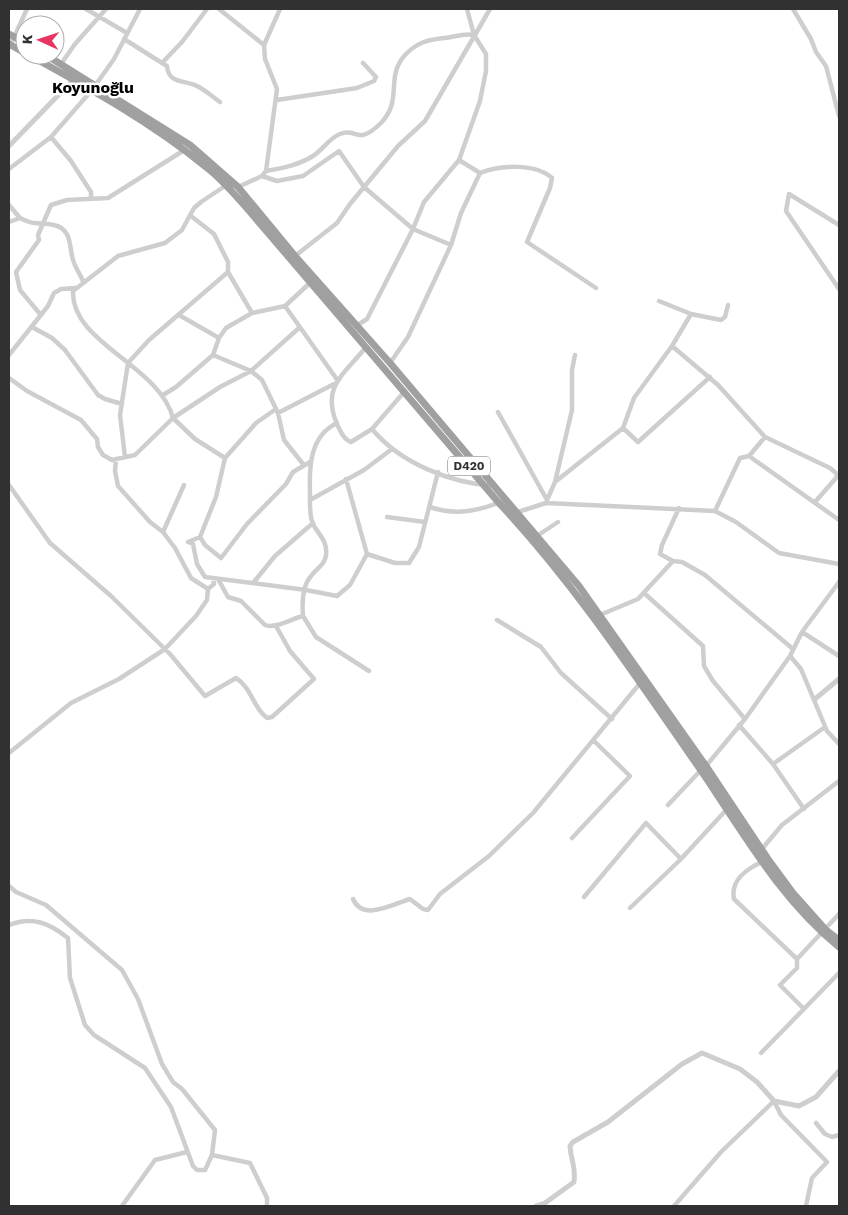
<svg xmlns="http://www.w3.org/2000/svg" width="848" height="1215" viewBox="0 0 848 1215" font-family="'Work Sans',sans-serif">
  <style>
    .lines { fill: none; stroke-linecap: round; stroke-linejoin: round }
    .minor { stroke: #cecece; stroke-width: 4.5 }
    .tertiary { stroke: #cecece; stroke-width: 5 }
    .trunk { stroke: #a0a0a0; stroke-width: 7 }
    .labels { text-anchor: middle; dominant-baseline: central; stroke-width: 5; stroke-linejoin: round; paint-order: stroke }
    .shield { fill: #fff; stroke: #6f6f6f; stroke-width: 1 }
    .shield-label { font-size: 12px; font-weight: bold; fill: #313131 }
    .quarter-label { font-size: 16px; font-weight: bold; fill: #000; stroke: #fff }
  </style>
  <rect width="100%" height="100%" fill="#fff"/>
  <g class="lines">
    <path class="minor" d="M86,9L127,33
      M207,9L182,42L162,63L167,66C168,84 185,80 197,86C205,90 213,97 220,102
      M219,9L264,45
      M793,9L811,39L816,52L826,66L839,116
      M124,39L162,63
      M9,48L27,9
      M61,64L75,44L106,9
      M277,100L357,88L374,81L376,77L363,63
      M51,137L71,161L91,192V198
      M459,160L480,173C499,165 536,163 552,178L550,188L527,242L596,288
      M9,169L51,137L92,90L114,59L140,9
      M266,171C282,168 299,165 313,156C323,150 329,138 340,134C358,127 356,147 381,123C404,99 384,77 406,54C418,42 427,40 444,38C455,37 463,33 474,35
      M262,176L277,181L303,176L339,151L364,187L413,229
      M238,187L262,176L266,171L277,89L265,59L264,45L280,9
      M9,205L20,218
      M9,222L20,218C35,226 40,222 54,225C72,229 69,246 73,260C75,267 80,274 83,281
      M839,225L789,194L786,211L839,289
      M413,229L424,202L459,160L480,101L486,71V54L474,35L467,9
      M295,256L337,223L350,204L398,146L425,121L490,9
      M228,272L252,313
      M659,301L691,314
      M285,306L338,381
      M40,314L20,290L16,272L39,240L38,235L51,205L67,200L108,198L186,149
      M179,315L219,338
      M356,326L367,319L413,229L451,245
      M32,327L52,338L65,350L98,395L105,399L122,404
      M672,346L718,385L765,437L830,468L837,474L836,478L815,502
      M366,347C344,375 321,386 337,424C340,431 344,440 351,442L372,429L405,391
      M9,355L48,306L54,293L61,289L75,288
      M213,355L251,371L262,380L278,413L284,440L303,464
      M390,363L408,337L451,245L461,213L480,173
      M9,378L27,391L81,420L97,439L98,447L103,455L112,460L135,455L173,418C159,365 71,343 73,291L118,256L165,243L182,230L194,208L201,202L228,184
      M163,395L176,387L213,355L219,338L226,328L252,313L285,306L311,282
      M276,409L256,423L225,458L216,497L200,537L188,542L193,544L197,564L205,577L306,590L337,596L350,585L367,554L346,479
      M498,412L547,500
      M278,413L334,384
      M623,428L638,442L710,377
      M372,429C400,463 450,483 494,486
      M749,456L839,520
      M125,457L120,415L128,363L149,340L228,272V262L214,234L191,216
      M225,458L195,439L173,418L220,387L251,371L299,328
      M116,459L115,471L118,486L150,522L163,532L175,548L191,578L208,589
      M555,482L572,410V370L575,355
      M9,485L50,543L111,596L170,654L205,696L236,678C252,688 253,708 267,718L272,717L314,679L290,651L276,626
      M548,498L555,482L623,428L634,398L672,346L691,314L721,320L725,317L728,305
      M310,500L364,470L392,449
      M430,507C456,516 480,511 505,500
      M679,508L662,545L660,554L673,561L682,562L705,575L793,649
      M715,511L740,458L749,456L765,437
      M518,512L546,503L715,511L736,522L779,553L839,564
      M387,517L425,522
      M163,532L184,485
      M537,536L558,522
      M200,537L205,545L221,558L247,524L286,484L293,472L310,462
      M367,554L395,563H409L419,547L438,472
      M218,579L228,597L241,601L265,625C275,629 291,619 303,616C302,603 302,586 311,576C317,568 325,565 326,555C328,541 318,534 313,524C309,515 310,502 310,493C309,466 310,436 337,423
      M253,583L275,556L313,523
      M644,593L703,646L704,666L713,681L745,719
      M600,615L638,599L673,561
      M303,616L316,637L369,671
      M497,620L541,647L561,673L612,719
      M802,632L839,656
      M790,656L801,669L827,731L839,744
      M739,725L773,764L804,809
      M9,753L71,703L119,679L165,649L196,616L207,600L208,589L214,584L213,579
      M773,764L825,727
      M706,766L745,719L790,656L802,632L839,582
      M668,805L701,770
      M572,838L630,776L594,741
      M761,850L782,825L839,781
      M764,861C748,868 730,879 734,899L797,959
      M9,886L16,892L46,905L122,970L138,999L162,1064L173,1082L182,1089L215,1130L212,1155L250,1163L267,1198V1206
      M584,897L646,823L681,859
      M353,899C363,922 393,904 410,899L423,909L428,910L440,894L489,856L533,813L641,682
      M630,908L681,859L728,808
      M9,925C33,916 49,923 68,938L70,978L85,1025L94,1035L145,1068L171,1107L193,1166L197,1170H205L212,1155
      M803,1008L780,985L797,968V959L839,914
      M761,1053L839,973
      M816,1123L825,1134L832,1137L839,1135
      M122,1206L155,1160L187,1152
      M674,1206L721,1152L774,1101L781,1115L827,1162L812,1178L806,1206"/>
    <path class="tertiary" d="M9,146L73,80
      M815,699L839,679
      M536,1206L545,1203L574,1182C576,1165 571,1162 570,1146L573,1142L608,1122L682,1064L702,1053L740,1069L757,1082L774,1101L799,1106L816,1097L839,1071"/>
    <path class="trunk" d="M9,34L25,43
      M9,44L25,53
      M29,55C89,88 152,123 206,167C223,180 237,197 251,213L499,503C575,584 636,677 700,769C743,832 779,898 839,947
      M46,55L190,145L238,187L295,256L390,363L579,586L706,766L768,859L793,893L826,930L839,940"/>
  </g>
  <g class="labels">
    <rect class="shield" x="448" y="456.5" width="42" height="19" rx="4"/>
    <g class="shield-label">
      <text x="469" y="466">D420</text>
    </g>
    <g class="quarter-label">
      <text x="93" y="87">Koyunoğlu</text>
    </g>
  </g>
  <rect width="848" height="1215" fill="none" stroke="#313131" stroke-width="20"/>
  <g transform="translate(40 40) rotate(273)"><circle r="24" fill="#ffffff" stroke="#adadad"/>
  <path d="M0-4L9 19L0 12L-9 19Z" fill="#e73460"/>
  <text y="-8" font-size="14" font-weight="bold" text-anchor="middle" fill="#313131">K</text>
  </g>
</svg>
